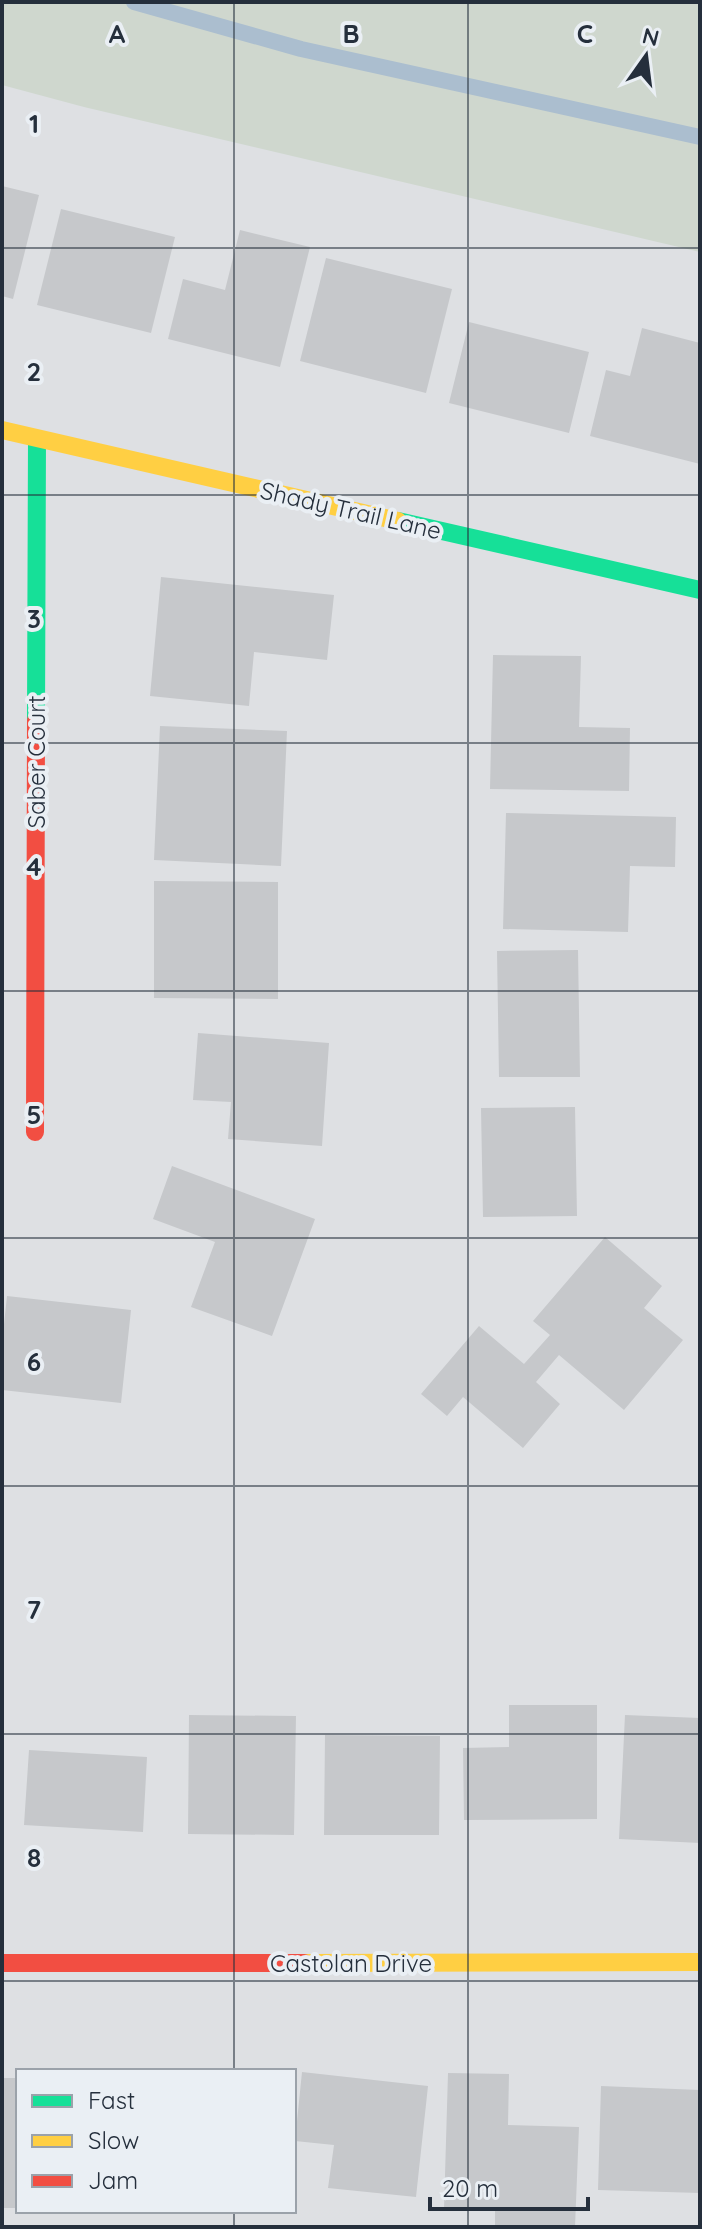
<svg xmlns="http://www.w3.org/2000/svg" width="702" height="2229" viewBox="0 0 702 2229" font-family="Quicksand,sans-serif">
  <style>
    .green { fill: #cfd7ce }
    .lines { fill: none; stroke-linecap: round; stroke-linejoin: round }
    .stream { stroke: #abbecf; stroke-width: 16 }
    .building { fill: #c6c8cb }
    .fast { stroke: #16e098; stroke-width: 18 }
    .slow { stroke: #ffcf43; stroke-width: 18 }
    .jam { stroke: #f24e42; stroke-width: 18 }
    .grid { fill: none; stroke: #252f3c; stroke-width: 2; stroke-opacity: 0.55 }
    .labels { text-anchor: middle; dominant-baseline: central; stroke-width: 8; stroke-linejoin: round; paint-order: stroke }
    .street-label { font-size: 24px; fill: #252f3c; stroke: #eaeff4 }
    .grid-label { font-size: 26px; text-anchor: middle; font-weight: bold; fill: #252f3c; stroke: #eaeff4; stroke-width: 8; stroke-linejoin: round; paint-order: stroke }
  </style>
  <rect width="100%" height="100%" fill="#dee0e3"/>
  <path class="green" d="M2,2H700V252L84,107L2,85Z"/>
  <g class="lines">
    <path class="stream" d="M134,2L301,49L700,137"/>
  </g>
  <path class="building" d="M2,186L39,195L13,299L2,296Z
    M61,209L175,237L151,333L37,305Z
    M240,230L310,247L280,367L168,339L183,279L225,290Z
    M326,258L452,289L426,393L300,361Z
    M469,322L589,352L569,433L449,403Z
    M642,328L700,343V464L590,436L606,370L630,376Z
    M161,577L334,595L327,660L254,652L249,706L150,696Z
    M493,655L581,656L579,727L630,728L629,791L490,789Z
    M160,726L287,731L281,866L154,860Z
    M506,813L676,817L675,867L630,866L628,932L503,929Z
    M154,881L278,882V999L154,998Z
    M578,950L580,1077H499L497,951Z
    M198,1033L329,1043L322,1146L228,1139L231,1102L193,1100Z
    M575,1107L577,1216L483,1217L481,1108Z
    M172,1166L315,1219L272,1336L191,1307L215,1242L153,1219Z
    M605,1237L662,1286L644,1308L683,1340L624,1410L559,1355L536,1382L560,1404L523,1448L463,1397L447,1416L421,1394L479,1326L524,1364L550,1335L533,1321Z
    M7,1296L131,1310L121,1403L2,1390V1343Z
    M509,1705H597V1819L464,1820L463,1748L509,1747Z
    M189,1715L296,1716L294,1835L188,1834Z
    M625,1715L700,1718V1843L619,1839Z
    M325,1735L440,1736L439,1835H324Z
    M29,1750L147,1757L143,1832L24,1825Z
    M302,2072L428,2086L416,2197L328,2188L334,2145L295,2141Z
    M448,2073L509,2074L508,2125L579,2127L575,2227H495V2210L444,2209Z
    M2,2078H18V2208H2Z
    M601,2086L700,2090V2193L598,2190Z"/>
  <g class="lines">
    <path class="fast" d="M398,521L700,590
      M36,720L37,439"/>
    <path class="slow" d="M2,430L398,521
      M304,1963L700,1962"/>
    <path class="jam" d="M35,1132L36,720
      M2,1963H304"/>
  </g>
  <path class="grid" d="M234,2V2071M468,2V2227M2,248H700M2,495H700M2,743H700M2,991H700M2,1238H700M2,1486H700M2,1734H700M2,1981H700M234,2211V2227"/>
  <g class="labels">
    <g class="street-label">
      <text transform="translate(351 510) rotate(13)">Shady Trail Lane</text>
      <text transform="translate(36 762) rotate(-90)">Saber Court</text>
      <text x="351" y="1963">Castolan Drive</text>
    </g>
  </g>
  <g class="grid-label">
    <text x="117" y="43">A</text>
    <text x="351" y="43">B</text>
    <text x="585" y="43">C</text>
    <text x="34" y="133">1</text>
    <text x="34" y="381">2</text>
    <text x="34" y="628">3</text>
    <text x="34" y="876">4</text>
    <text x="34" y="1124">5</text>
    <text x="34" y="1371">6</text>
    <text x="34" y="1619">7</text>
    <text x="34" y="1867">8</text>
  </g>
  <rect width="702" height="2229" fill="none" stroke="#252f3c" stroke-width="8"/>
  <rect x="16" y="2069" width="280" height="144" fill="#eaeff4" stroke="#9ba2aa" stroke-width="2"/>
  <rect x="32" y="2095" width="40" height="12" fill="#16e098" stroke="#9ba2aa" stroke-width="2"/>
  <text x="88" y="2109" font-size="24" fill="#252f3c">Fast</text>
  <rect x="32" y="2135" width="40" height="12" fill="#ffcf43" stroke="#9ba2aa" stroke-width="2"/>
  <text x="88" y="2149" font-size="24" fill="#252f3c">Slow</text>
  <rect x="32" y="2175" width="40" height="12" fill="#f24e42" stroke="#9ba2aa" stroke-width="2"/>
  <text x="88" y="2189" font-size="24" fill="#252f3c">Jam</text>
  <g transform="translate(646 56) rotate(14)" stroke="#eaeff4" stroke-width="6" paint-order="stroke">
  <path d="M0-6L14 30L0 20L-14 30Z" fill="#252f3c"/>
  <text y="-12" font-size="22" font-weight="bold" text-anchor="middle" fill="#252f3c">N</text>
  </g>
  <path d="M430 2197v12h158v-12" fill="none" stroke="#252f3c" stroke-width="4"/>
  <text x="442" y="2197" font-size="24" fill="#252f3c" stroke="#eaeff4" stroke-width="6" paint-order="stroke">20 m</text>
</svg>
